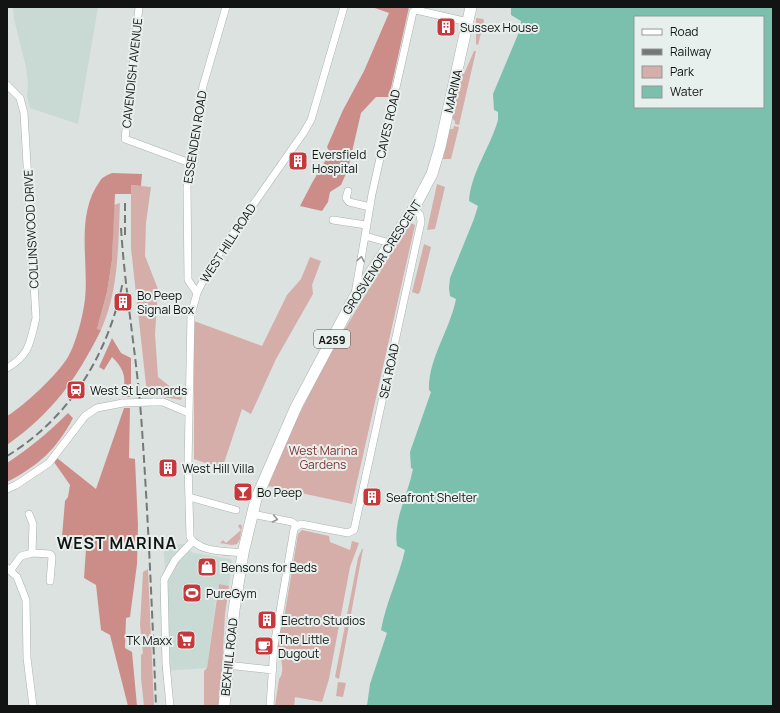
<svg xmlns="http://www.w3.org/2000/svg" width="780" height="713" viewBox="0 0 780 713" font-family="Manrope,sans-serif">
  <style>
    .built { fill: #c9d9d4 }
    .green { fill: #d5aeaa }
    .forest { fill: #cc8d89 }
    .water { fill: #7ac0ac; fill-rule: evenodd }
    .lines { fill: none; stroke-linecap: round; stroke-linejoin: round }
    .minor-casing { stroke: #aab2af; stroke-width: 8 }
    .trunk-casing { stroke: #aab2af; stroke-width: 12 }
    .minor { stroke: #fff; stroke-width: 7 }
    .trunk { stroke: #fff; stroke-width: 11 }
    .rail { stroke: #747978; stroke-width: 2; stroke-dasharray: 8 4; stroke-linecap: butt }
    .minor-bridge-casing { stroke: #aab2af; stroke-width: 8; stroke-linecap: butt }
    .minor-bridge { stroke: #fff; stroke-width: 7 }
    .oneway { stroke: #949595 }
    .labels { text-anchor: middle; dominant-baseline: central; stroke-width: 4; stroke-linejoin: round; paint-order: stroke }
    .shield { fill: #e8f0ed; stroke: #525654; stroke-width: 1 }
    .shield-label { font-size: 11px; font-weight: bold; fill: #111413 }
    .poi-label { font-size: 12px; fill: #111413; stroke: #e8f0ed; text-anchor: start }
    .street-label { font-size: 12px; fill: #111413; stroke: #e8f0ed }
    .park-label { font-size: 12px; fill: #823534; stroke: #e8f0ed }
    .district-label { font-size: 16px; font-weight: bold; letter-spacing: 1px; fill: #111413; stroke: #e8f0ed }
  </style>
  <rect width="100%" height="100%" fill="#dbe2e0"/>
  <path class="built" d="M13,7H98L78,124L30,108L27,96L28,84L26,67L14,19Z
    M184,544L193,553L231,559L232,563L229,586L219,584L218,586L207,668L162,671L160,582L165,568L163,545Z"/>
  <path class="green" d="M476,18L483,19L484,21L478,45L476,44Z
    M474,51H476L459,125L455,124V121L452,118L461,74H464Z
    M454,126L459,127L451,159H443L449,129H453Z
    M437,184L445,187L435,229L427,230Z
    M131,185L151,187L146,223L145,256L158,289L155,334L158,377L182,396L181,400L147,394L131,248Z
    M120,203C118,246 119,290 101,330L97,329L107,292L112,260L114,205Z
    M411,223L415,225L352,504L268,486C304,393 356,307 411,223Z
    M424,244L431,247L420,292L418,294L412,292Z
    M310,257L321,261L312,285L313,294L276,359L251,414L242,409L222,469L194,459V321L262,346L287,295L301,279Z
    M240,524L242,526L240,539L237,544L232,545L220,543L223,540L226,543L241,530L238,526Z
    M302,530L329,536L330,542L350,550L352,541L359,543L350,567L329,679L322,702L295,697L294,706H275L279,679C284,673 282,666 281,658L276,657L279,628L284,618L298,534Z
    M362,549H363L339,679L335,677L358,558Z
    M148,569L154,706H144L141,678V655L143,653L140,625L143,572Z
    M219,584L229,586L225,614L220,706H204V671L207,668Z
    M338,682L346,683L343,697L336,696Z"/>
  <path class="forest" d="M372,7H409L389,97H376L361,113L348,169L341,185L330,192L328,202L322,211L300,206L312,183L330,153L327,147L343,110L364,71L389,13Z
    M112,173L142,174L141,186L131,185V194H115L112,260L107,292L97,329L101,330C76,380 53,412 7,445V416C24,406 58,374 68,357C76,343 83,316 85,299C89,261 75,215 100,181C102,177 108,175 112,173Z
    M112,338L121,353L131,358V397H122C126,380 126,371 113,358L112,357L104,370L99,367Z
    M124,408H130L129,458L135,459L138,525L137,564L130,617L126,618L125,648L132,652L137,706H128L110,635L101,630L96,585L84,578L86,549L61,548L65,501L68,497L70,485L54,462L57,458L96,489Z
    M68,413L73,418C57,449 38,466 7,482V463C30,448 49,432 68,413Z"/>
  <path class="water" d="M511,7H773V706H367L370,684L387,633L381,630C386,602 399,577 405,550L397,546C393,519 408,495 413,469L411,468L410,452L431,392L429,390C428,359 450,330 456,299L450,296L449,288L450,278L474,219L478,206L469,201C471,172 490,148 498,120V112L494,110L493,94L519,32L521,21L511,15ZM635,17H763V107H635Z"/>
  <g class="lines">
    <defs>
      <path id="minor" d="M139,7L125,139L190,163
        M7,85L20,98L24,113L36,318C30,342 30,355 7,368
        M348,191L346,198L349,202L370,207
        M333,220L366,225
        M365,236L372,194L413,12L416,10L468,22
        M197,293L188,280L187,187L190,163L203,86L226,7
        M355,294L365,236L390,243
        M153,402H163L189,413
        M7,489L16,485L49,463L85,416L97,408L123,403
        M189,497L236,510
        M252,514L292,522L297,526L301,524L348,533L354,530L421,222L420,215L414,208
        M32,553L50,554L52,557L50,581
        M243,553C227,551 199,553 190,537L188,465L191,315L197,293L211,265L304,132L311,120L344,7
        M7,568L17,577L26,600L27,658L33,706
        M10,571L21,556L32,553L33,524L29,514
        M227,665L273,670
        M170,706L166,664L164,580L175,560L193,541
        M270,706L274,646L294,529L297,526"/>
      <path id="trunk" d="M224,706L234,610L243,553L256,499L296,407L354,298L414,208L432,174L440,147L471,7"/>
    </defs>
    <use href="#minor" class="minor-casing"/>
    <use href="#trunk" class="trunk-casing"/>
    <use href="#minor" class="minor"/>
    <use href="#trunk" class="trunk"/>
    <path class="rail" d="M121,228C125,291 136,352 141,415C148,512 152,609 156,706
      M125,235V199
      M7,456C70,418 109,353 123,281"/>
    <defs>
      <path id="minor-bridge" d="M123,403L153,402"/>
    </defs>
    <use href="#minor-bridge" class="minor-bridge-casing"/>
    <use href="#minor-bridge" class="minor-bridge"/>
  </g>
  <defs><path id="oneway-chevron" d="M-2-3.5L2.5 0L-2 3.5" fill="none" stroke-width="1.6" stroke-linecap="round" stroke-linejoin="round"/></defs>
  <g class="oneway">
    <use href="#oneway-chevron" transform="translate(361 259) rotate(-80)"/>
    <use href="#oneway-chevron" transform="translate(275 519) rotate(12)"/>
  </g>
  <defs>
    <symbol id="building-square" viewBox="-11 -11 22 22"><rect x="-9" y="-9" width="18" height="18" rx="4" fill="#c7383c" stroke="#e8f0ed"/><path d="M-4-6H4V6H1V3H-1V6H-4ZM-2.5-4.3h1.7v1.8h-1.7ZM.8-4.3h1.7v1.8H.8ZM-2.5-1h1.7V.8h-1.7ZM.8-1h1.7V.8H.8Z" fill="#fff"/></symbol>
    <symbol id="station-square" viewBox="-11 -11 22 22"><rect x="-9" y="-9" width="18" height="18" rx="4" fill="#c7383c" stroke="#e8f0ed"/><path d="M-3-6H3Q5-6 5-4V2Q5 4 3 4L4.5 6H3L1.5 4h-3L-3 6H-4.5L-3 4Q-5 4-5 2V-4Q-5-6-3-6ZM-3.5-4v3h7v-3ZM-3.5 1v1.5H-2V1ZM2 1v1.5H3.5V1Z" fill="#fff"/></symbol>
    <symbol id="bar-square" viewBox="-11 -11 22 22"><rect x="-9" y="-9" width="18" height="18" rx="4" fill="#c7383c" stroke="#e8f0ed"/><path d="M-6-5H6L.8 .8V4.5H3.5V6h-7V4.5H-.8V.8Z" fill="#fff"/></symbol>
    <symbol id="shop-square" viewBox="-11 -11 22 22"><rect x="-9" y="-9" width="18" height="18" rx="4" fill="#c7383c" stroke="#e8f0ed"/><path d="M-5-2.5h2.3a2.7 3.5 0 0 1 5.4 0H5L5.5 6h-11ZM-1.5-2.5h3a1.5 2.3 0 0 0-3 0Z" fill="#fff"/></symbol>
    <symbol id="stadium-square" viewBox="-11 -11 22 22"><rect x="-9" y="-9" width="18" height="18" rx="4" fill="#c7383c" stroke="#e8f0ed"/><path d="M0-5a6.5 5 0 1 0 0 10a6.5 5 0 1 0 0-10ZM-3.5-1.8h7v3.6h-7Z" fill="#fff"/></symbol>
    <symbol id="supermarket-square" viewBox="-11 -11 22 22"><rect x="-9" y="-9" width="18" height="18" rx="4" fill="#c7383c" stroke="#e8f0ed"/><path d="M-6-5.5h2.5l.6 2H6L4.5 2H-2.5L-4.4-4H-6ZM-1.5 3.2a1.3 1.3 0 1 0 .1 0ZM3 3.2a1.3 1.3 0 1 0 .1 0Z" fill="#fff"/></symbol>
    <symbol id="cafe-square" viewBox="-11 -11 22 22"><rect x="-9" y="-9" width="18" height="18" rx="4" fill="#c7383c" stroke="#e8f0ed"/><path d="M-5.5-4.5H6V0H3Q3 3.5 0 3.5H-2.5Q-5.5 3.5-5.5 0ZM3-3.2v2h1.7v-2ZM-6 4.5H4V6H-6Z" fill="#fff"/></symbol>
  </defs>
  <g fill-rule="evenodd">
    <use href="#building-square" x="435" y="16" width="22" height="22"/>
    <use href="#building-square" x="287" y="150" width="22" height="22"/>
    <use href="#building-square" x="112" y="291" width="22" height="22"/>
    <use href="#station-square" x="65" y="379" width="22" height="22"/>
    <use href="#building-square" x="157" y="457" width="22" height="22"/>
    <use href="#bar-square" x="232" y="481" width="22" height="22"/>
    <use href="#building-square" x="361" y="486" width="22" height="22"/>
    <use href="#shop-square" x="196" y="556" width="22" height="22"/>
    <use href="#stadium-square" x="181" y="582" width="22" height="22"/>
    <use href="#building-square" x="256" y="609" width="22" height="22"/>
    <use href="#supermarket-square" x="175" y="629" width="22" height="22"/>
    <use href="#cafe-square" x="253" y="635" width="22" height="22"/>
  </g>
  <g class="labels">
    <rect class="shield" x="314" y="330" width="36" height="18" rx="3"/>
    <g class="shield-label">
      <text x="332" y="339">A259</text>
    </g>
    <g class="poi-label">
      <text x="460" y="27">Sussex House</text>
      <text x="312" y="154">Eversfield<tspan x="312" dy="14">Hospital</tspan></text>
      <text x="137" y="295">Bo Peep<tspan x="137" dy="14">Signal Box</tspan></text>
      <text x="90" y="390">West St Leonards</text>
      <text x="182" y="468">West Hill Villa</text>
      <text x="257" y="492">Bo Peep</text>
      <text x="386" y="497">Seafront Shelter</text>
      <text x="221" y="567">Bensons for Beds</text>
      <text x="206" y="593">PureGym</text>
      <text x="281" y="620">Electro Studios</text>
      <text x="278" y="639">The Little<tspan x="278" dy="14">Dugout</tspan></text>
      <text x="172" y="640" text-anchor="end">TK Maxx</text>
    </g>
    <g class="street-label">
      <text transform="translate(132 73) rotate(-84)">CAVENDISH AVENUE</text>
      <text transform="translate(453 91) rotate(-77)">MARINA</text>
      <text transform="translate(388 124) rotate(-77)">CAVES ROAD</text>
      <text transform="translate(195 137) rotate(-81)">ESSENDEN ROAD</text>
      <text transform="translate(31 229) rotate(-93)">COLLINSWOOD DRIVE</text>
      <text transform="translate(228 243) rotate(-57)">WEST HILL ROAD</text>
      <text transform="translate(382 257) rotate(-57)">GROSVENOR CRESCENT</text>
      <text transform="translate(389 371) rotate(-78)">SEA ROAD</text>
      <text transform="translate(229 657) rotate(-84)">BEXHILL ROAD</text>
    </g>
    <g class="park-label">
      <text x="323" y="450">West Marina<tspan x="323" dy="14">Gardens</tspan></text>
    </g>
    <g class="district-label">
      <text x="117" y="543">WEST MARINA</text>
    </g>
  </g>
  <rect width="780" height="713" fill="none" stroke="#111413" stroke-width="16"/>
  <rect x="634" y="16" width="130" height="92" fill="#e8f0ed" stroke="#929896"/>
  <rect x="642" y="29" width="20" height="6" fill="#ffffff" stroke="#929896"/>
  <text x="670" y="36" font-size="12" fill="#111413">Road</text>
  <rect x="642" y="49" width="20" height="6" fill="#747978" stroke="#929896"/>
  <text x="670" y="56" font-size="12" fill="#111413">Railway</text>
  <rect x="642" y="66" width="20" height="12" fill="#d5aeaa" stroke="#929896"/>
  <text x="670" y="76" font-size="12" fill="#111413">Park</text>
  <rect x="642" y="86" width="20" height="12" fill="#7ac0ac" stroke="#929896"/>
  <text x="670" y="96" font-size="12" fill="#111413">Water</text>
</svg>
